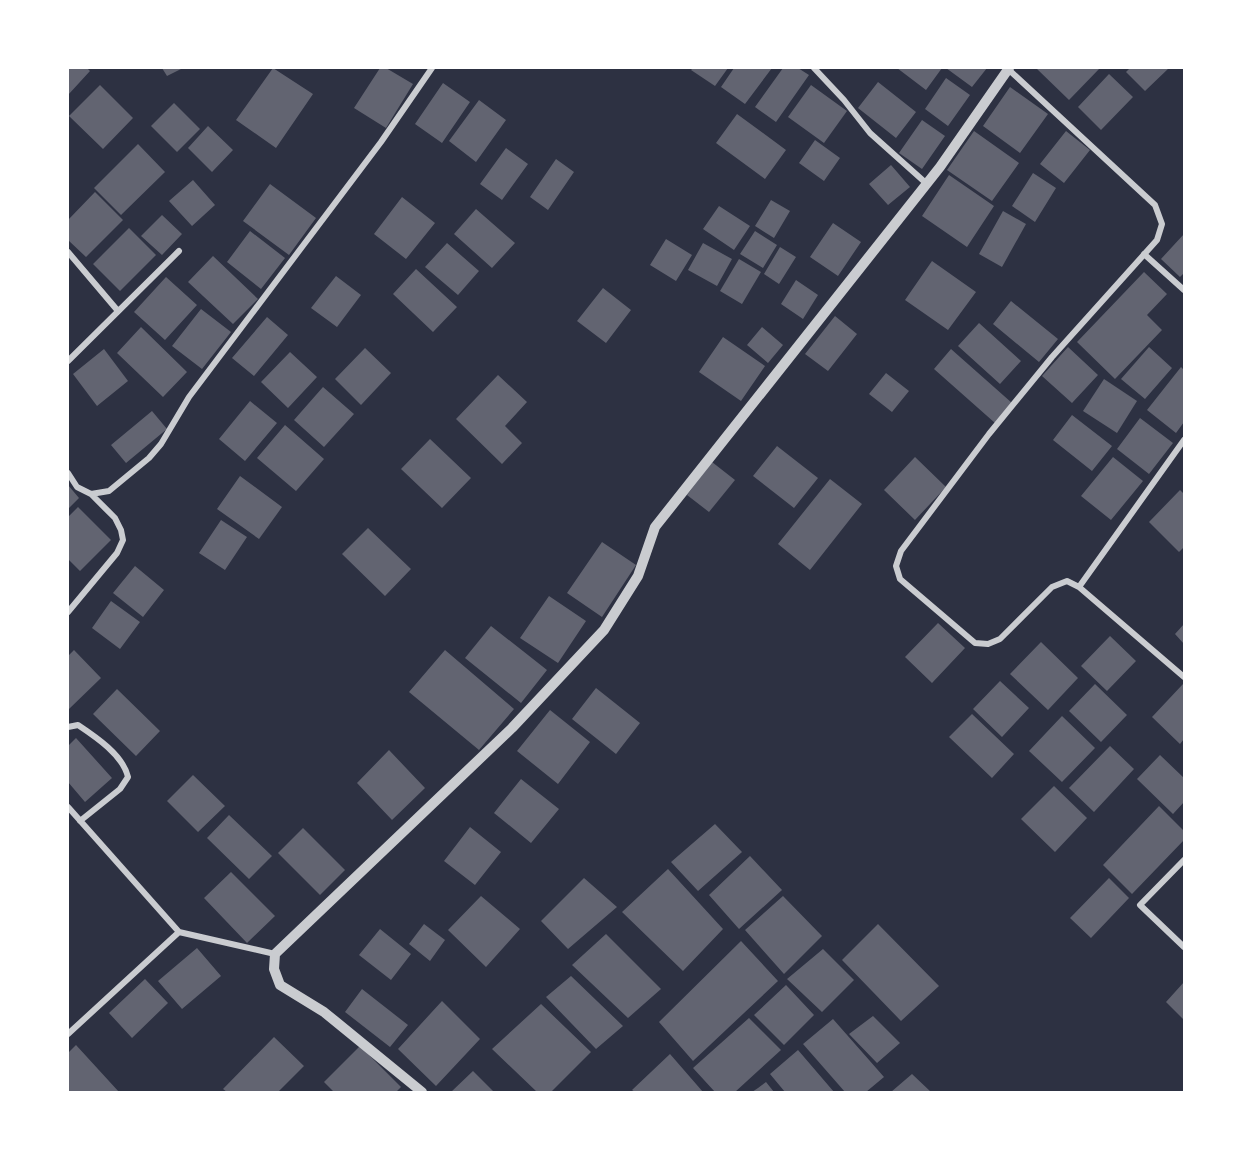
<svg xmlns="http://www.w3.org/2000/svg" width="1252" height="1160" viewBox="0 0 1252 1160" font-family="'Roboto Condensed',sans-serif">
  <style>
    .building { fill: #626471 }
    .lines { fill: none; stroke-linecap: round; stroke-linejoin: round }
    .minor { stroke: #caccd0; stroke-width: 6 }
    .tertiary { stroke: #caccd0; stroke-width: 10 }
  </style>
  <rect width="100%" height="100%" fill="#2d3142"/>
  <path class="building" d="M68,68H87L90,71L68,95Z
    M162,68H183L167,76Z
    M273,68L313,94L276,148L236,120Z
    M380,68H386L413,84L386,128L354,108Z
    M693,68H728L715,86L691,70Z
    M734,68H772L745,104L721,87Z
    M783,68H798L809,75L776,122L755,107Z
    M897,68H942L926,90Z
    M946,68H987L972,87Z
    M1036,68H1100L1069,100Z
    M1130,68H1169L1145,91L1126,72Z
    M1109,74L1133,97L1101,130L1078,107Z
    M946,78L970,95L948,126L925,109Z
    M878,82L916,112L896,138L858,108Z
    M443,83L470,102L442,143L415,124Z
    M100,85L133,118L103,149L69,116Z
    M811,85L847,111L824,143L788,117Z
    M1010,87L1048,114L1020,153L983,126Z
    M479,100L506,120L476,162L449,141Z
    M174,103L200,129L177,152L151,126Z
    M737,114L786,150L765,179L716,143Z
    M922,120L945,136L922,169L899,153Z
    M208,126L233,150L212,172L188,148Z
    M974,131L1019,163L992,201L947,170Z
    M1066,131L1090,150L1064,183L1040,164Z
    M815,140L840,158L824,181L799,163Z
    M138,144L165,172L121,215L94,188Z
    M506,148L528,164L502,200L480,184Z
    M556,159L574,172L548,210L530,197Z
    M891,165L910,187L888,205L869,184Z
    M1033,173L1056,188L1035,222L1012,206Z
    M949,175L994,206L967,247L922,216Z
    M193,180L215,205L192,226L169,201Z
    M270,184L316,218L289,255L243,221Z
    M95,192L123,220L86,257L68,240V220Z
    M402,197L435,223L406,259L374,234Z
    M771,200L790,211L774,238L755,226Z
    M719,206L750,226L734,250L703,229Z
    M476,209L515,243L492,268L454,234Z
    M1003,211L1026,224L1002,267L979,254Z
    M162,215L182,234L162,255L141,236Z
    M833,223L861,242L838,276L810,257Z
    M129,228L156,255L120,291L93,264Z
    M250,231L285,258L261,289L227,262Z
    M755,231L777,245L763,268L740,254Z
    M1184,234V273L1180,277L1161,259Z
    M666,239L692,255L676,281L650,265Z
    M447,243L479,271L458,295L425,267Z
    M703,243L732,259L717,286L688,270Z
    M780,247L796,257L779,284L764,274Z
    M213,256L258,299L233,324L188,282Z
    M739,259L761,272L742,304L720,291Z
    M932,261L976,292L948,330L905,300Z
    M416,269L457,307L433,332L393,294Z
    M1144,272L1167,294L1147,315L1162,330L1115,379L1077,342Z
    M336,276L361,295L337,327L311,308Z
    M166,277L197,305L165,340L134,312Z
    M796,280L818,295L803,319L781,304Z
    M603,288L631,310L606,343L577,321Z
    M1011,301L1058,339L1039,362L993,324Z
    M201,309L231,332L202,369L172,346Z
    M835,316L857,334L828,371L805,354Z
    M267,317L288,335L254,376L232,358Z
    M979,323L1021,361L1000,384L958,346Z
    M141,327L187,372L163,397L117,353Z
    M762,327L783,345L768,363L747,345Z
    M723,337L765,366L741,401L699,372Z
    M1068,347L1098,375L1072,403L1042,376Z
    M1149,347L1172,368L1145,399L1121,379Z
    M365,348L391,373L361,405L335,379Z
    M104,349L128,381L97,406L73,374Z
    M951,349L1012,403L995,423L934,369Z
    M290,352L317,377L288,408L261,382Z
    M1181,367L1184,370V422L1176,433L1147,410Z
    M886,373L909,391L892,412L869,394Z
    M498,375L527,402L505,426L522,443L502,464L456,419Z
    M1104,379L1137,401L1117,433L1083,411Z
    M323,387L354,414L324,447L294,420Z
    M250,401L277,423L245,461L219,439Z
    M152,411L167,429L126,463L111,445Z
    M1072,415L1112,446L1092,471L1053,440Z
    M1140,418L1173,443L1149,474L1117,449Z
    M285,425L324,459L296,491L257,458Z
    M430,439L471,478L442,508L401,469Z
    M777,446L818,478L794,508L753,476Z
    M915,457L946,487L915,520L884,490Z
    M1113,457L1143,481L1111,520L1081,496Z
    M712,462L735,480L709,512L687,495Z
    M240,476L282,507L259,539L217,509Z
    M830,479L862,504L810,570L778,544Z
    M68,485L79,498L68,509Z
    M1180,490L1184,494V547L1179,552L1149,522Z
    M78,507L111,540L80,571L68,559V517Z
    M221,520L247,537L225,570L199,553Z
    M368,528L411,569L385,596L342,554Z
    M602,542L636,565L602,617L567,593Z
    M135,566L164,590L143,617L113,593Z
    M549,596L586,621L558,663L520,638Z
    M111,601L140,622L120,649L92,628Z
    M938,623L965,648L932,683L905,657Z
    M1184,624V644L1175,634Z
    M491,626L547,670L521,703L465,658Z
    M1110,636L1136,661L1107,691L1081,666Z
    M1041,642L1078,678L1048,710L1010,674Z
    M74,650L101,678L68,710V656Z
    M445,650L514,709L479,750L409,692Z
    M1000,681L1029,708L1002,737L973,709Z
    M1095,684L1127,715L1101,742L1069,711Z
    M1183,684L1184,739L1180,744L1152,717Z
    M596,688L640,723L616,754L572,719Z
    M117,689L160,731L136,756L93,714Z
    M550,710L590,742L558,784L517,751Z
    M972,714L1014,754L992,778L949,737Z
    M1062,716L1095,748L1062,782L1029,751Z
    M76,738L112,778L85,802L68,782V746Z
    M1110,746L1134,769L1094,812L1069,788Z
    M389,750L425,788L392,820L357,783Z
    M1160,755L1184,778V802L1173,814L1137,779Z
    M193,775L225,806L198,832L167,801Z
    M521,779L559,809L531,843L494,813Z
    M1054,786L1087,818L1055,852L1021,819Z
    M1159,806L1184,831V840L1132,894L1103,865Z
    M229,815L272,856L249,879L207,838Z
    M715,824L742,852L698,891L671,862Z
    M470,827L501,852L475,885L444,861Z
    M303,828L345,870L320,895L278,853Z
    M750,856L782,890L739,929L709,895Z
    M668,869L723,929L683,971L622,912Z
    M231,872L275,916L247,943L204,898Z
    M584,878L617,907L568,949L541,921Z
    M1109,878L1129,898L1091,938L1070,918Z
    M481,896L520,929L486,967L448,930Z
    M783,896L822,936L784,974L745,930Z
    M424,924L445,940L430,961L409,944Z
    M878,924L939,986L901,1021L842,960Z
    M380,929L411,954L391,980L359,955Z
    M606,934L661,989L628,1018L572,965Z
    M741,941L778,981L693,1061L659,1022Z
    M197,948L221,976L182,1009L158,981Z
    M823,949L854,980L822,1012L787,979Z
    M571,976L623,1026L596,1049L546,997Z
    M145,979L168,1003L132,1038L109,1013Z
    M1184,982V1020L1166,1002Z
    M786,985L814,1015L784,1045L754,1015Z
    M362,989L408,1025L390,1047L345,1012Z
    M442,1001L480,1039L436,1086L398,1049Z
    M541,1004L591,1052L551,1092H537L492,1049Z
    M873,1016L900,1043L877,1063L849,1034Z
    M749,1018L781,1050L735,1092H715L693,1068Z
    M833,1019L884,1077L866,1092H845L803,1044Z
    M274,1037L304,1066L278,1092H227L223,1089Z
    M76,1045L119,1092H68V1053Z
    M360,1046L401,1087L396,1092H334L324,1082Z
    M798,1050L834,1092H785L770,1074Z
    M670,1054L703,1092H635L632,1090Z
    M473,1071L494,1092H451Z
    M912,1074L931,1092H891Z
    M766,1082L774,1092H752L758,1088Z"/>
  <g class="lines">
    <path class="minor" d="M814,68L844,100L870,133L927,184
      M1008,69L1155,205L1162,224L1157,240L1052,357L989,434L901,551L896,566L900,579L975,643L988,644L1000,639L1052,587L1067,581L1079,587L1184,677
      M68,252L118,311
      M1144,254L1184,290
      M68,361L179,251
      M68,473L77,487L91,494L109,491L149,458L161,444L189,397L381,142L432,68
      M1079,587L1184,440
      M68,612L117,553L123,540L121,530L115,518L91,494
      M68,727L78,725C96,737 123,755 128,777L120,789L80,821
      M68,807L179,932L275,954
      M1184,860L1140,905L1184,947
      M68,1034L179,932"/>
    <path class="tertiary" d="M422,1092L324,1012L280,985L274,969L275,954L512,728L604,630L638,576L655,527L940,167L1009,68"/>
  </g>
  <rect width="1252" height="1160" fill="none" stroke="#ffffff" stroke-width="138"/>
</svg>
